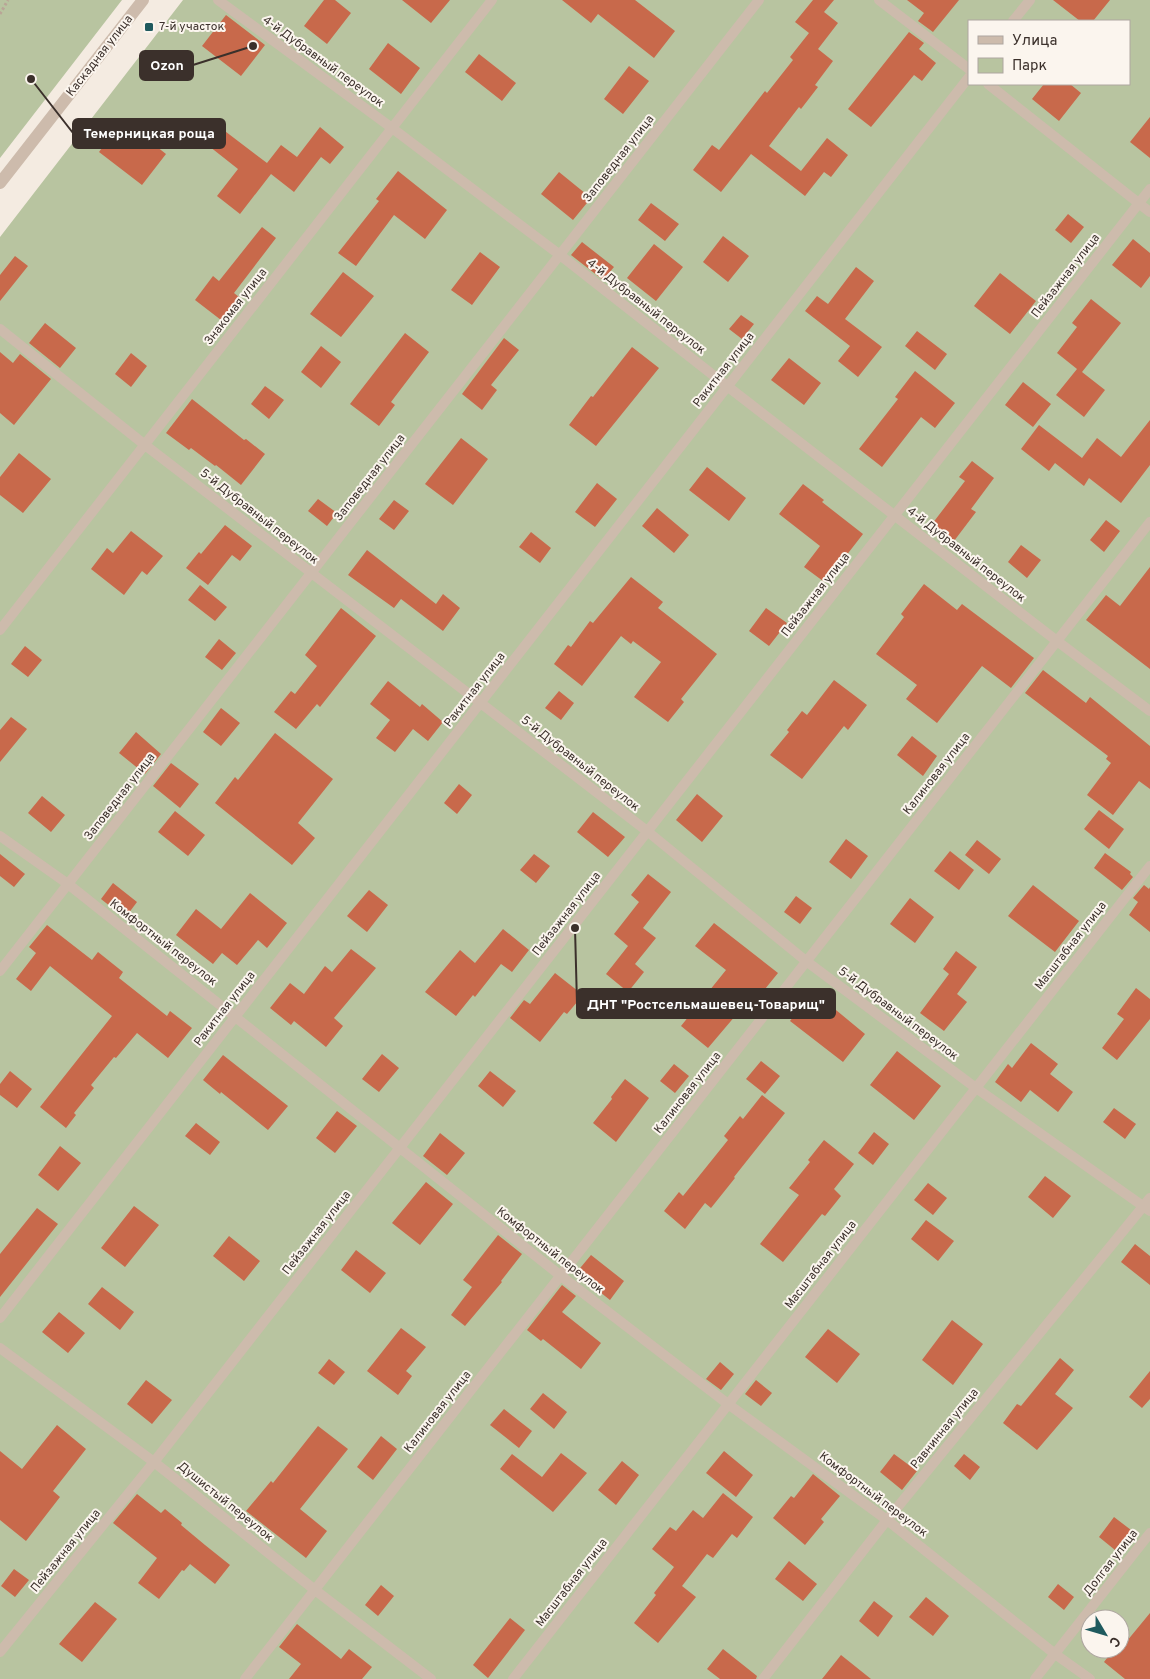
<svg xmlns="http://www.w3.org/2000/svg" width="1150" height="1679" viewBox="0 0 1150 1679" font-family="Overpass,sans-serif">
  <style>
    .green { fill: #b8c4a0; fill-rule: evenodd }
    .building { fill: #c8694b }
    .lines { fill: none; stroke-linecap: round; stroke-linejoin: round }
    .path { stroke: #b9a596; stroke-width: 3; stroke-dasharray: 2.5 2.5; stroke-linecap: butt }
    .service { stroke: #cdbbac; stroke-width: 10 }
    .tertiary { stroke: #cdbbac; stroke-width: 12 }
    .poi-dot { fill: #1f5a5e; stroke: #fbf5ee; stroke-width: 2 }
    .labels { text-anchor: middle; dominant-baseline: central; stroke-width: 4; stroke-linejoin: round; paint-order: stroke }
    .poi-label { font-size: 12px; fill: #3b302b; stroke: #fbf5ee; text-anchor: start }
    .street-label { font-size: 12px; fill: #3b302b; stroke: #fbf5ee }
    .leader { fill: none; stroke: #3b302b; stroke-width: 2 }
    .callout-dot { fill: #3b302b; stroke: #fbf5ee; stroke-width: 2 }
    .callout { fill: #3b302b; stroke: #3b302b; stroke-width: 2 }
    .callout-label { font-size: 14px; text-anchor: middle; font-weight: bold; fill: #fff }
  </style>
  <rect width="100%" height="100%" fill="#f4ebe1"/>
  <path class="green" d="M0,0H122L0,158Z
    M183,0H1150V1679H0V237ZM969,21H1129V84H969ZM1090,1619H1120V1649H1090Z"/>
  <path class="building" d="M324,0H335L351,13L327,44L304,26Z
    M402,0H450L431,23Z
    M562,0H635L675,31L654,58L598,14L591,23Z
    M813,0H834L824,12L838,23L818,49L833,61L815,85L818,87L801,109L799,107L769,146L801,171L827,138L848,155L831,177L824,172L805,196L751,154L721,192L693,170L712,145L719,150L765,91L767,93L793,60L790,57L809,33L795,22Z
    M907,0H959L933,32L918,21L924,13Z
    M1053,0H1110L1093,21H1080Z
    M226,15L265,45L241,76L202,46Z
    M909,32L924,43L919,49L936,63L922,81L914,75L871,127L848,109Z
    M388,43L420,68L401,94L369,69Z
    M479,54L516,83L502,101L465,72Z
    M629,66L649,81L623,114L604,99Z
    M1044,84H1070L1081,93L1059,121L1032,99Z
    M1150,117V158L1130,142Z
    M123,120L166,154L142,185L99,152Z
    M213,122L267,163L281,145L297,157L320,127L344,147L330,164L321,157L294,192L271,174L240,214L217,196L238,169L200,139Z
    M398,171L447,210L425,239L394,215L356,266L338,253L379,201L376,199Z
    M559,172L591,198L573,220L541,194Z
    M651,203L679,224L665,241L638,220Z
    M1068,214L1084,227L1071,243L1055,230Z
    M262,227L276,238L234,293L239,297L221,320L195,300L213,276L219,281Z
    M723,236L749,256L728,282L703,262Z
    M1133,239L1150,253V276L1141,288L1112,265Z
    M582,242L614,267L603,280L571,255Z
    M654,244L683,267L656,301L627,278Z
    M480,252L500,267L472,305L451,290Z
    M15,256L28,266L0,301V275Z
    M856,267L874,281L845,319L882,347L858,377L838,361L850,346L805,311L817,296L828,304Z
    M343,272L374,296L341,337L310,314Z
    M1000,273L1036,301L1010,334L974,306Z
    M1091,299L1121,323L1082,372L1105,390L1084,417L1056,395L1077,369L1057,353L1077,327L1072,323Z
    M741,315L754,324L742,339L729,329Z
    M45,323L76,348L60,368L29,343Z
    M917,331L947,354L935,370L905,346Z
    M405,333L429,352L391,402L395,405L379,426L350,404Z
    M504,338L519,350L491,385L497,390L482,410L462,394Z
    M321,346L341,362L321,388L301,372Z
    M632,347L659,368L596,446L569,425L591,396L593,397Z
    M0,352L13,363L20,354L51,379L14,425L0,413Z
    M131,353L147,366L131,387L115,374Z
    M789,358L821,383L804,405L771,380Z
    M915,371L955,403L935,428L921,417L882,467L859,449L898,399L895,397Z
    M1023,382L1051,404L1033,427L1005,405Z
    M265,386L284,400L269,419L251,404Z
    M192,399L244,440L246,439L265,454L241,485L216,465L215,466L191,448L189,450L166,433Z
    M1150,420V465L1121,503L1089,478L1084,486L1055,463L1049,471L1021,449L1039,425L1082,458L1097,438L1121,457Z
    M461,438L488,459L453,505L425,484Z
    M19,453L51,479L23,513L0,495V477Z
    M972,461L994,478L971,509L976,512L954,541L932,524L965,481L959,477Z
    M707,467L746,498L729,521L689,490Z
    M597,483L617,499L595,527L575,512Z
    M803,484L824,500L822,502L863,534L842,561L840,560L823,581L804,567L820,546L779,514Z
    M318,499L337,513L327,526L308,511Z
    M394,500L409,511L394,530L379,519Z
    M657,508L689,535L674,553L642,526Z
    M1106,520L1120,531L1104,552L1090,540Z
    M225,525L252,546L240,561L232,555L208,585L186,568L199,552L201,554Z
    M131,531L163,556L147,575L142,571L124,595L91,569L107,548L113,553Z
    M531,532L551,548L540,563L519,547Z
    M1021,545L1041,560L1027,578L1008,562Z
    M367,550L436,604L443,594L460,608L443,631L401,599L394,608L348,575Z
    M1150,567V669L1086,620L1106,595L1120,606Z
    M631,577L663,602L658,608L717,654L681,699L684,702L668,722L634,697L661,662L633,641L631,644L621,636L582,686L554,664L568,645L571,647L590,621L593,623Z
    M924,584L957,610L962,604L1034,658L1011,688L982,666L937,723L906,699L917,685L876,654L904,617L901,614Z
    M200,585L227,607L215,621L188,600Z
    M341,608L376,636L320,707L317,704L296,729L274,712L291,691L295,694L317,666L305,655Z
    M766,608L787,623L769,646L749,631Z
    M219,639L236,653L222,670L205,657Z
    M25,646L42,660L28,677L11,664Z
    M1043,670L1086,703L1090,697L1150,746V789L1139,781L1113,815L1087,795L1111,763L1106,759L1108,756L1025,693Z
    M834,680L867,705L848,730L844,726L802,779L770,755L789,732L787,730L802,711L807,715Z
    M388,681L420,707L422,704L443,722L428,741L413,729L395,752L376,738L390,720L370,704Z
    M559,691L574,703L561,720L545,708Z
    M221,708L240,723L221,746L203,732Z
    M11,717L27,729L0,762V730Z
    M136,732L161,754L145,774L119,753Z
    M275,733L333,779L298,823L315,838L292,865L215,803L235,777L238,780Z
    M912,736L937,756L923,776L897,755Z
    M171,763L199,784L180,808L153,786Z
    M459,784L472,795L457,814L444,803Z
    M697,794L723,816L702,842L676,820Z
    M42,796L65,815L51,832L28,813Z
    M1099,810L1124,829L1109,849L1084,829Z
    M175,811L205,835L188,856L158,832Z
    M593,812L625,837L608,857L577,832Z
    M846,839L868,856L851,879L829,862Z
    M977,840L1001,859L989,874L965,855Z
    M950,851L974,870L959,890L934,871Z
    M1105,853L1131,872L1130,874L1133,877L1122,890L1094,868Z
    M0,854L25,874L14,887L0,876Z
    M534,854L550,866L536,883L520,870Z
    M648,874L671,892L643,928L656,938L635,964L644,972L628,992L606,974L628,946L614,934L639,902L631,895Z
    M113,883L137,902L125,918L101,899Z
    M1033,885L1079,921L1055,952L1008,916Z
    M1144,885L1149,889L1150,887V932L1129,915L1138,902L1133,898Z
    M369,890L388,905L367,932L347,916Z
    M250,893L287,923L267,948L258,940L237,965L222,953L213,964L176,935L196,909L221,929Z
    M796,896L812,908L800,924L784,912Z
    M910,898L934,917L915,943L890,924Z
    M714,923L778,973L757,999L753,995L708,1048L681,1026L726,970L695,946Z
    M47,925L92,960L98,952L123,972L119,978L167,1016L170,1011L192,1028L168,1058L137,1033L116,1058L114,1057L91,1085L94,1088L74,1113L76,1115L66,1128L40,1107L112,1016L50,966L31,991L16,979L36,953L29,947Z
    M503,929L529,950L512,972L501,964L475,997L473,995L456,1016L425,992L460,950L475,963Z
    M351,949L376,968L334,1018L343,1026L326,1047L294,1021L291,1025L270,1008L290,983L304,994L325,966L332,972Z
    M956,951L977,967L957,994L967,1002L944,1031L920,1013L949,974L943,969Z
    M555,973L583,995L567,1014L564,1012L540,1042L510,1018L524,1000L530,1004Z
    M1136,988L1150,999V1019L1117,1060L1102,1048L1124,1019L1117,1014Z
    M813,991L865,1034L843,1062L790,1021Z
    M1031,1043L1058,1064L1050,1074L1073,1092L1058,1112L1030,1090L1021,1102L995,1082L1008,1064L1012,1068Z
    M897,1051L941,1086L914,1120L870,1085Z
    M382,1054L399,1068L379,1092L362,1079Z
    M223,1055L288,1106L268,1130L221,1092L220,1094L203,1080Z
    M761,1061L780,1076L765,1094L746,1079Z
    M674,1064L689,1076L675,1093L660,1081Z
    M10,1071L32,1089L17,1108L0,1095V1084Z
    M490,1071L516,1091L503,1107L478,1086Z
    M625,1079L649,1098L616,1142L593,1123L612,1099L611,1097Z
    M762,1095L785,1113L734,1177L735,1178L711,1208L705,1203L685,1229L664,1211L679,1192L683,1196L728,1140L724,1136L740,1116L743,1119Z
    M1114,1108L1136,1124L1125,1139L1103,1122Z
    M337,1111L357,1126L335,1153L316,1138Z
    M196,1123L220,1142L210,1155L185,1136Z
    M874,1132L889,1144L873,1165L858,1153Z
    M440,1133L465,1153L447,1175L423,1156Z
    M824,1140L854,1164L834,1189L841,1196L825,1216L822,1214L783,1262L760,1244L799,1195L789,1188L810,1162L808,1160Z
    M60,1146L81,1163L58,1191L38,1175Z
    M1045,1176L1071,1196L1053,1218L1028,1197Z
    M426,1182L453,1204L420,1245L392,1223Z
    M928,1183L947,1198L933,1215L914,1200Z
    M134,1206L159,1225L125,1267L101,1248Z
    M37,1208L58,1224L0,1297V1254Z
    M926,1220L954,1241L938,1261L911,1239Z
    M498,1235L522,1254L501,1281L502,1282L465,1326L451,1315L472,1287L463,1280Z
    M229,1236L260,1261L244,1281L213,1256Z
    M1135,1244L1150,1256V1285L1121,1262Z
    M356,1250L386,1273L370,1293L341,1270Z
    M591,1255L624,1281L610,1300L576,1273Z
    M562,1285L576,1296L562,1312L601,1343L581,1369L543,1339L541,1341L527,1330Z
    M102,1287L134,1312L120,1330L88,1304Z
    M59,1312L85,1333L68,1353L42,1332Z
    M952,1320L983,1344L953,1385L922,1360Z
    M401,1328L426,1347L406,1371L412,1376L398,1395L367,1371Z
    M828,1329L860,1354L837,1383L805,1357Z
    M1060,1358L1074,1370L1055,1394L1073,1408L1037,1450L1003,1423L1017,1404L1021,1406Z
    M329,1359L345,1372L334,1385L318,1373Z
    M720,1362L734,1374L721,1390L706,1379Z
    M1150,1371V1399L1142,1408L1129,1397Z
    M146,1380L172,1400L152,1424L127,1404Z
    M756,1380L772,1393L761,1406L745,1394Z
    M543,1393L567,1412L554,1429L530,1409Z
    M504,1409L532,1431L519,1448L490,1425Z
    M57,1425L86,1449L53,1491L60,1497L26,1541L0,1520V1451L22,1469Z
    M318,1426L348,1449L300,1509L327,1531L306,1558L246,1511L271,1481L273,1483Z
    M381,1436L397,1449L373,1480L357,1467Z
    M724,1451L753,1475L736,1497L706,1473Z
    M561,1453L587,1473L553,1512L500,1469L512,1454L542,1477Z
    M894,1454L917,1471L902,1490L880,1472Z
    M964,1454L980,1467L970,1480L954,1466Z
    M622,1461L639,1475L616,1505L598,1490Z
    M813,1474L840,1496L821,1519L824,1522L805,1545L773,1518L791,1496L794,1498Z
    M723,1493L753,1517L737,1538L732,1534L713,1558L707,1554L682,1586L696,1597L658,1643L634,1623L656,1595L654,1593L674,1567L652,1549L670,1527L676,1531L693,1510L703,1518Z
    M137,1494L161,1513L165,1509L182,1523L181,1525L205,1545L230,1565L215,1584L190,1564L184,1571L182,1570L159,1599L138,1583L157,1558L113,1523Z
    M1114,1517L1131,1530L1115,1550L1099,1537Z
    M789,1561L817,1584L803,1601L775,1579Z
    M14,1569L29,1580L15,1597L1,1586Z
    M1058,1584L1074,1597L1064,1610L1048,1597Z
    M381,1585L394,1596L378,1616L365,1605Z
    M926,1597L949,1616L933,1636L909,1617Z
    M874,1601L893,1616L878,1637L859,1621Z
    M95,1602L117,1619L82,1662L59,1644Z
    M1150,1613V1679H1125L1104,1662L1114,1649H1120V1645L1122,1647Z
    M510,1618L525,1630L488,1678L473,1665Z
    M297,1624L341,1659L349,1649L372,1667L362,1679H289L301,1664L279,1647Z
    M723,1649L757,1676L756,1679H720L707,1669Z
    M841,1655L871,1679H822Z"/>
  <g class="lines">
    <path class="path" d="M0,14L8,0"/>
    <path class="service" d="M218,0L392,128L560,255L727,386L1057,641L1150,711
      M879,0L969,69
      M1013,21L1030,0
      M988,84L1150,212
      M0,329L145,445L647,831L806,961L976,1088L1150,1211
      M0,630L492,0
      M0,836L68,884L561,1276L728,1404L887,1520L1055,1654L1090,1679
      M0,971L759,0
      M0,1318L969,77
      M0,1348L154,1462L315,1590L431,1679
      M0,1652L154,1462L1150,189
      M245,1679L1150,522
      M513,1679L1150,866
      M763,1679L887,1520L1150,1198
      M1035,1679L1150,1533"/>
    <path class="tertiary" d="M0,183L143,0"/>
  </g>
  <rect class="poi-dot" x="144" y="22" width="10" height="10" rx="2.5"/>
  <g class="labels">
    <g class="poi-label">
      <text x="159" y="27">7-й участок</text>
    </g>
    <g class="street-label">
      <text transform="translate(100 56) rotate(-52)">Каскадная улица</text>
      <text transform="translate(323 62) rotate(36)">4-й Дубравный переулок</text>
      <text transform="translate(619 159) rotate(-52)">Заповедная улица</text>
      <text transform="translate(1066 276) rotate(-52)">Пейзажная улица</text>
      <text transform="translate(236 307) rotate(-52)">Знакомая улица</text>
      <text transform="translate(646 307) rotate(38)">4-й Дубравный переулок</text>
      <text transform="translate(724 370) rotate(-52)">Ракитная улица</text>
      <text transform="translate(370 478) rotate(-52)">Заповедная улица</text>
      <text transform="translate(259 517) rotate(38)">5-й Дубравный переулок</text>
      <text transform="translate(966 555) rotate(38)">4-й Дубравный переулок</text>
      <text transform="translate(816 595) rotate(-52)">Пейзажная улица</text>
      <text transform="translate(475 690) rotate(-52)">Ракитная улица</text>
      <text transform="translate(580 764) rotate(38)">5-й Дубравный переулок</text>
      <text transform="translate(937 774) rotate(-52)">Калиновая улица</text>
      <text transform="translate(120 797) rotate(-52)">Заповедная улица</text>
      <text transform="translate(567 914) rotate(-52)">Пейзажная улица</text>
      <text transform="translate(163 943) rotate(38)">Комфортный переулок</text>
      <text transform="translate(1071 946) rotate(-52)">Масштабная улица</text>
      <text transform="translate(225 1009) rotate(-52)">Ракитная улица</text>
      <text transform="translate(898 1014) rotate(37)">5-й Дубравный переулок</text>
      <text transform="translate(688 1093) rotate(-52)">Калиновая улица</text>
      <text transform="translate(317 1233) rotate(-52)">Пейзажная улица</text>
      <text transform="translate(550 1251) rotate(38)">Комфортный переулок</text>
      <text transform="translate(821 1265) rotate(-52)">Масштабная улица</text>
      <text transform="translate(438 1412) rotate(-52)">Калиновая улица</text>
      <text transform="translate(945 1429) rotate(-51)">Равнинная улица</text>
      <text transform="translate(873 1495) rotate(37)">Комфортный переулок</text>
      <text transform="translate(225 1502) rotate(39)">Душистый переулок</text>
      <text transform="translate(66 1551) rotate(-51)">Пейзажная улица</text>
      <text transform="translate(1111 1563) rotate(-52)">Долгая улица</text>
      <text transform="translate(572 1583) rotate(-52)">Масштабная улица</text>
    </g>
  </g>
  <path class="leader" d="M253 46L193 65M31 79L73 133M575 928L577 1004"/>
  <g class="callout-dot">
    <circle cx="253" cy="46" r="5"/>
    <circle cx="31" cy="79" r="5"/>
    <circle cx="575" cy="928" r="5"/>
  </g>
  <g class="callout">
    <rect x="140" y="51" width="53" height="29" rx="5"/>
    <rect x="73" y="119" width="152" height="29" rx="5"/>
    <rect x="577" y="989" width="258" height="29" rx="5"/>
  </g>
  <g class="callout-label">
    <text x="167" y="70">Ozon</text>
    <text x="149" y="138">Темерницкая роща</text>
    <text x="706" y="1009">ДНТ "Ростсельмашевец-Товарищ"</text>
  </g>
  <rect x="968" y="20" width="162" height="65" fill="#fbf5ee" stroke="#aea6a0"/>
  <rect x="978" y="36" width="25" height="8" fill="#cdbbac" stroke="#aea6a0"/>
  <text x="1012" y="45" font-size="15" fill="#3b302b">Улица</text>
  <rect x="978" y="58" width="25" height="15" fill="#b8c4a0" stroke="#aea6a0"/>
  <text x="1012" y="70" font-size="15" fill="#3b302b">Парк</text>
  <g transform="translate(1105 1634) rotate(128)"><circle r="24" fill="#fbf5ee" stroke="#aea6a0"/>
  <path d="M0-4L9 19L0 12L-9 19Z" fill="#1f5a5e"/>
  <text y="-8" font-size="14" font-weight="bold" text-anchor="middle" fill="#3b302b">С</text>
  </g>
</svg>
